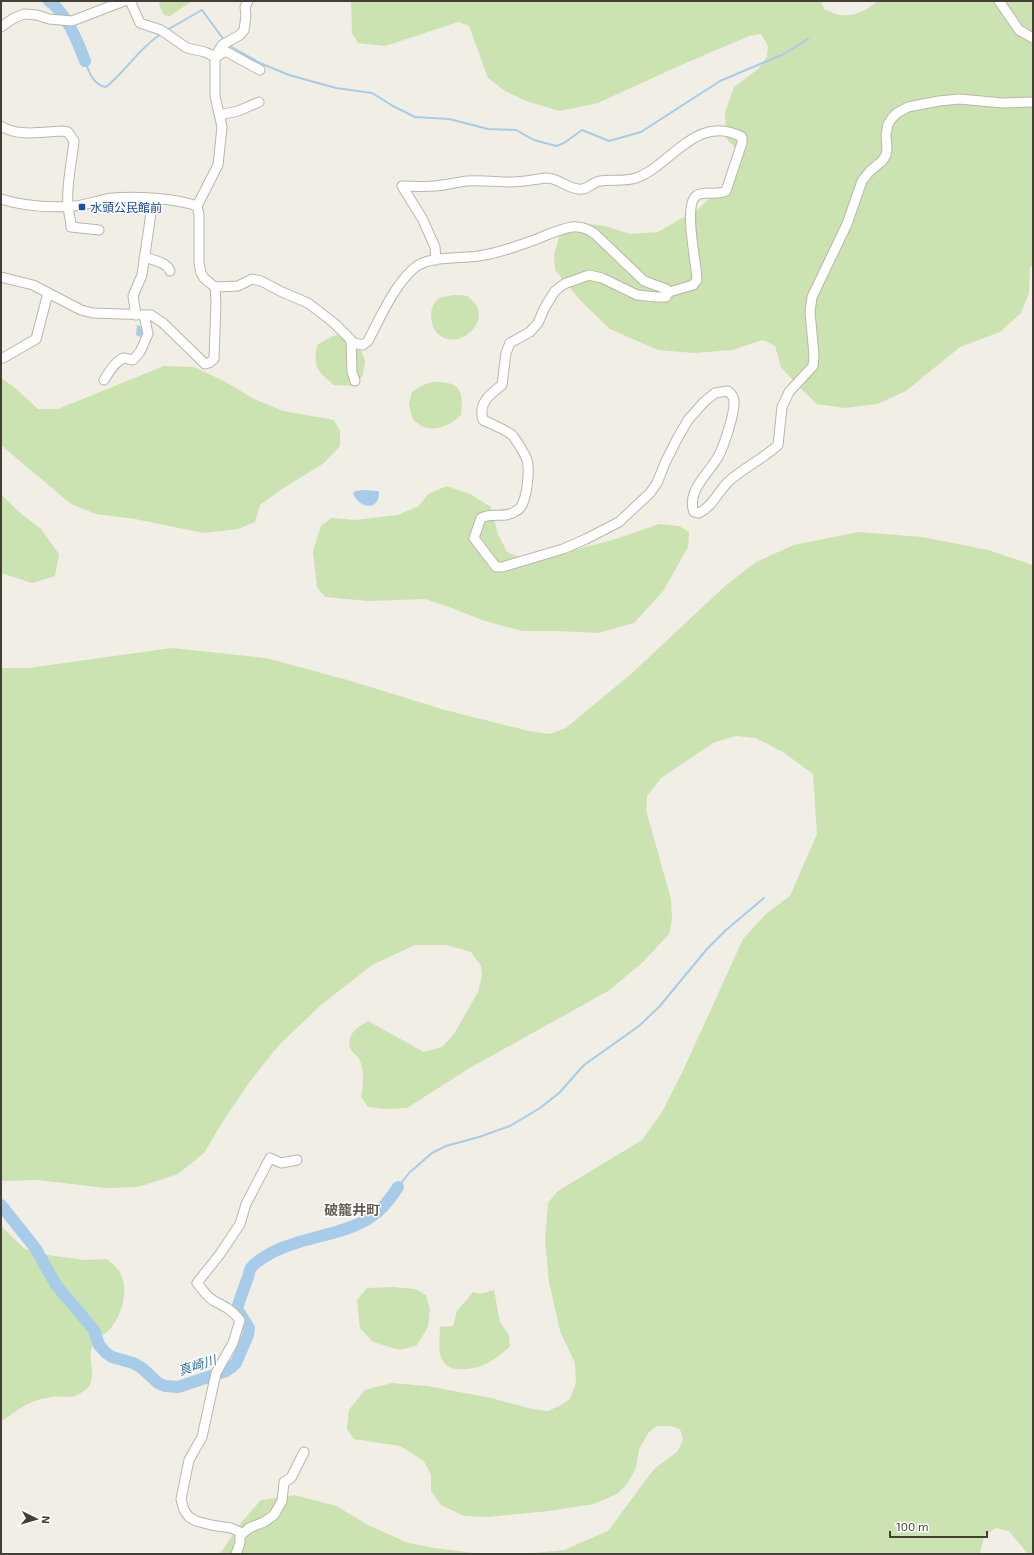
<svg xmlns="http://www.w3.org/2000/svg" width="1034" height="1555" viewBox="0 0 1034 1555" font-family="'Exo 2','Noto Sans JP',sans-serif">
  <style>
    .green { fill: #cbe2b1 }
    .water { fill: #a6cce9 }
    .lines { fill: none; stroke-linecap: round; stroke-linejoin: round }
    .stream { stroke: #a6cce9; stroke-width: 2 }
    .river { stroke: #a6cce9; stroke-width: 12 }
    .minor-casing { stroke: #bcb6a9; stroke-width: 11 }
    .minor { stroke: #fff; stroke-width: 9 }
    .transit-dot { fill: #1a4fb4; stroke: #fff; stroke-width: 1.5 }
    .labels { text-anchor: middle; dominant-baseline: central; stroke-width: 3; stroke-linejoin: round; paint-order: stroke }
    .transit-label { font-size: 12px; fill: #164399; stroke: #fff; text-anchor: start }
    .water-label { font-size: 13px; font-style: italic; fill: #3974a5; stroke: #fff }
    .quarter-label { font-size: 14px; font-weight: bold; fill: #655c4e; stroke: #fff }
  </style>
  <rect width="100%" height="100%" fill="#f1eee5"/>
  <path class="green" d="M160,1H192L170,16L164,15L159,5Z
    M351,1H821L824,9C846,20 859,16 878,1H1033V266L1030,267L1029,293L1021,313L1000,332L960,347L906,391L877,404L845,408L817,404L798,386L781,367L775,346L763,340L732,350L694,353L658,350L610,329L581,301L555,270L554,255L559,237L566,229L581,223L605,226L630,234L658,232L698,209L726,184L741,164L738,151L726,138L725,113L734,87L758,69L767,57L768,46L761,34L749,36L681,65L598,103L560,111L529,102L505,91L488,78L469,26L458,22L385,46L358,43L352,33Z
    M455,295C458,295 464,295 467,296C468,296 471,299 472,300C494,320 458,353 438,334C429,326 428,304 440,298C444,296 450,296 455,295Z
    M341,334L360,348L365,360L363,375L355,386L334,385C317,371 313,367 317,345L331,337Z
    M164,366L194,367L224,381L254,399L283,411L334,420L340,431V446L324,463L282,489L260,505L255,522L238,529L204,533L135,519L96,514L71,504L1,445V378L14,387L38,409H58Z
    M432,382C459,381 464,389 461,415C452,424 438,432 424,427C420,426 417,422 413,420L409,405L412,392L421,386Z
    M447,486L470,494L491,507L498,534L507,552L525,559L546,557L613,540L659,524L679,526L689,532L688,547L663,591L634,623L598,633L557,631H522L482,620L452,608L425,599L369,601L325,597L317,587L313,551L321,526L331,518L355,520L398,515L419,506L428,494Z
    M1,494L19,512L41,529L59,554L55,576L32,583L1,573Z
    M859,532L922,537L988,550L1033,565V1554H1028L1009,1531L996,1528L984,1536L980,1554H524L564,1550L608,1531L654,1469L677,1452L683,1440L680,1429L671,1426H657L649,1432L639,1449L636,1468L627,1484L617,1494L594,1504L549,1511L488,1517L464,1516L441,1505L431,1491V1475L424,1461L400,1446L354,1439L347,1429L349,1410L365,1390L392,1383L427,1386L491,1398L532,1409L548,1411L561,1405L570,1399L576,1383L575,1363L560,1331L549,1282L545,1239L548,1203L558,1191L642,1140L662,1112L682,1073L743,939L767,913L790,896L817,834L813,774L783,752L756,738L735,736L713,743L661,778L647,796L646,810L671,899L672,919L669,934L642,963L608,991L468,1069L407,1108L385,1109L368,1107L361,1097C363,1086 365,1069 359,1059C357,1055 351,1052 350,1047C346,1034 359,1026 368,1021L424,1052L442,1047L454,1034L478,992L482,976L481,966L471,952L447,945H415L372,965L321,1005L279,1045L251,1080L223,1121L204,1153L178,1174L138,1187L106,1188L37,1180L1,1181V668H28L172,648L266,658L351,681L445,710L529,731L550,734L566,728L631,674L725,586L756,562L794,545Z
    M1,1226L25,1249L47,1255L85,1260L107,1259C111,1263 117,1267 120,1272C129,1291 123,1313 110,1329C106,1334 98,1337 94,1343C84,1357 101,1380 84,1391C68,1401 66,1395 52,1397C29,1400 19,1409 1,1422Z
    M393,1287L415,1289L426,1295L430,1309L428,1327L417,1345L400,1350L373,1342L360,1328L357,1300L367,1288Z
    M494,1290L500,1322L509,1335L510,1346C496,1360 479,1371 458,1369C452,1369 446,1366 443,1361C437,1351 440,1338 440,1327L453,1326L457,1311L473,1292L480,1294Z
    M295,1495L336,1506L368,1525L408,1543L434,1548L482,1554H220L240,1524L261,1500Z"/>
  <path class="water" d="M137,325L144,328L145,332L143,338L136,335Z
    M363,490L378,491L379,493C379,512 358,508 353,493L355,491Z"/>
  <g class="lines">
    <path class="stream" d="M167,30L202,10L224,40
      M228,45L260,63L289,75L336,88L372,93L393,106L415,117L449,119L488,129L516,130L534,140L556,146L564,143L582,130L609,141L641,132L720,81L784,54L808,39
      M85,61C89,72 93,85 106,87C126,71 139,48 161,34
      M398,1187L409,1173L432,1153L446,1146L479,1137L510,1126L540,1108L559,1093L584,1065L639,1026L659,1007L707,949L726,930L764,898"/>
    <path class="river" d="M49,1C66,12 78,42 85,61
      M1,1205L36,1249L56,1285L94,1330L99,1345L106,1353L112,1357L133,1363L142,1368L158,1383L165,1386L178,1387L226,1371L232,1367L236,1363L248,1335L249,1328L237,1309C240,1298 244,1288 248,1277C249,1274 249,1271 251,1268C256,1261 266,1256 273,1252C304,1236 342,1236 371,1217C382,1210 391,1198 398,1187"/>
    <defs>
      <path id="minor" d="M130,1L140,23L161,30L187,48L205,52L215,57V96L222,127L218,165L197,206L199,214V263L201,273L204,278L215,287L238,286L252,279L261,281L282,292L308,303L334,323L354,343L363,345L368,341C380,318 394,286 413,269C428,255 460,259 479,256C499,253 518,246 537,239C549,234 560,229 572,227C581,226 588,229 595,234L644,281L666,289L669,292
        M999,1L1019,30L1033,38
        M1,27L14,18L24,14L37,15L49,19L72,21L124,1
        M218,56L225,51L260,70
        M215,57L222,45L240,35L244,30L246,16L245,7L248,1
        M220,115L238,111L259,102
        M1,126C18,137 43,132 62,131L68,132L74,141C72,162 66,184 68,205C68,212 71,219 71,227L99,230
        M1,199C24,206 50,208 74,206C87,205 99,200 112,198C136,196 174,198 197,206
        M144,257C153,260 167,262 170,271
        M436,260L435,247L422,218L402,186C413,186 424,187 435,186C446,185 457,182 468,181C483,180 497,182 511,182C523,182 535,179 547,178C558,178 567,188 578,189C587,191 592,182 600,181C612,179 624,182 636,178C672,165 696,113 742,137V143L726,191C716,196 704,190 696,196C683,206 697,265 697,280L693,285L669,292L666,297H656L637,295L602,278L589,275L564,284L555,291L545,307L538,323L530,332L510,343L506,353L502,385C489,395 478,403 483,420C491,424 507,430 513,436C518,443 524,452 527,460C530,470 527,495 522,505C521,507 518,510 516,511C506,519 491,512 481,518L474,538L496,567H502L563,549L586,539L619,522L650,493L657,483L665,463L677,439L688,420L704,402L715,393L728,391C731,394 734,396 734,401C735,413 724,446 718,457C709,473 686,491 694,512L699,513C712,507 718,492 728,482C743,468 763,459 778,445L782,407L789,392L813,366L814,355L810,312L812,297L847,224L862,181L870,171L882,161L886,155L887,149L886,135L888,124L892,118L897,113L908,107L939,101L959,99L1003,103L1033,102
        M1,277L33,285L81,310L93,313L151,315L163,323L205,364L209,363L214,359L216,302L215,287
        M136,315L133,296L142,275L153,199
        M351,340L352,372L355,381
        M1,357L3,358L36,339L48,293
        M104,380C110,371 114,363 123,358L133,360L140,352L148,334L144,315
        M240,1536L249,1528L264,1522L274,1515L282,1501L284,1482L291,1478L304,1452
        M236,1554L240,1543V1532L231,1528L211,1525L196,1521L189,1517L184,1510L181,1499L189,1460L202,1437L216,1373L233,1343L240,1320C232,1310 226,1307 214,1301C207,1297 202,1289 197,1283L220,1254L240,1224L246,1204L270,1158L281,1163L297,1160"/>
    </defs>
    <use href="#minor" class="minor-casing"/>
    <use href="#minor" class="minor"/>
  </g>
  <rect class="transit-dot" x="78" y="203" width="8" height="8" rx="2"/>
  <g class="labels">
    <g class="transit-label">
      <text x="90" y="207">水頭公民館前</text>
    </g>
    <g class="water-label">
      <text transform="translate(197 1365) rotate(-18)">真崎川</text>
    </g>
    <g class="quarter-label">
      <text x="352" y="1209">破籠井町</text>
    </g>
  </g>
  <rect width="1034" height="1555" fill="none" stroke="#433e36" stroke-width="4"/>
  <g transform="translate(36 1519) rotate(95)" stroke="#ffffff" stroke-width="3" paint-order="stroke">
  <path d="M0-3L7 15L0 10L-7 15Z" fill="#433e36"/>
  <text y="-6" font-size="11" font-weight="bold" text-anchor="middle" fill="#433e36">N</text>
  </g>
  <path d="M890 1531v6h97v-6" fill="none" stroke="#433e36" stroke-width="2"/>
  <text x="896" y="1531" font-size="12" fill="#433e36" stroke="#ffffff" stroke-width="3" paint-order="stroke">100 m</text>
</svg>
